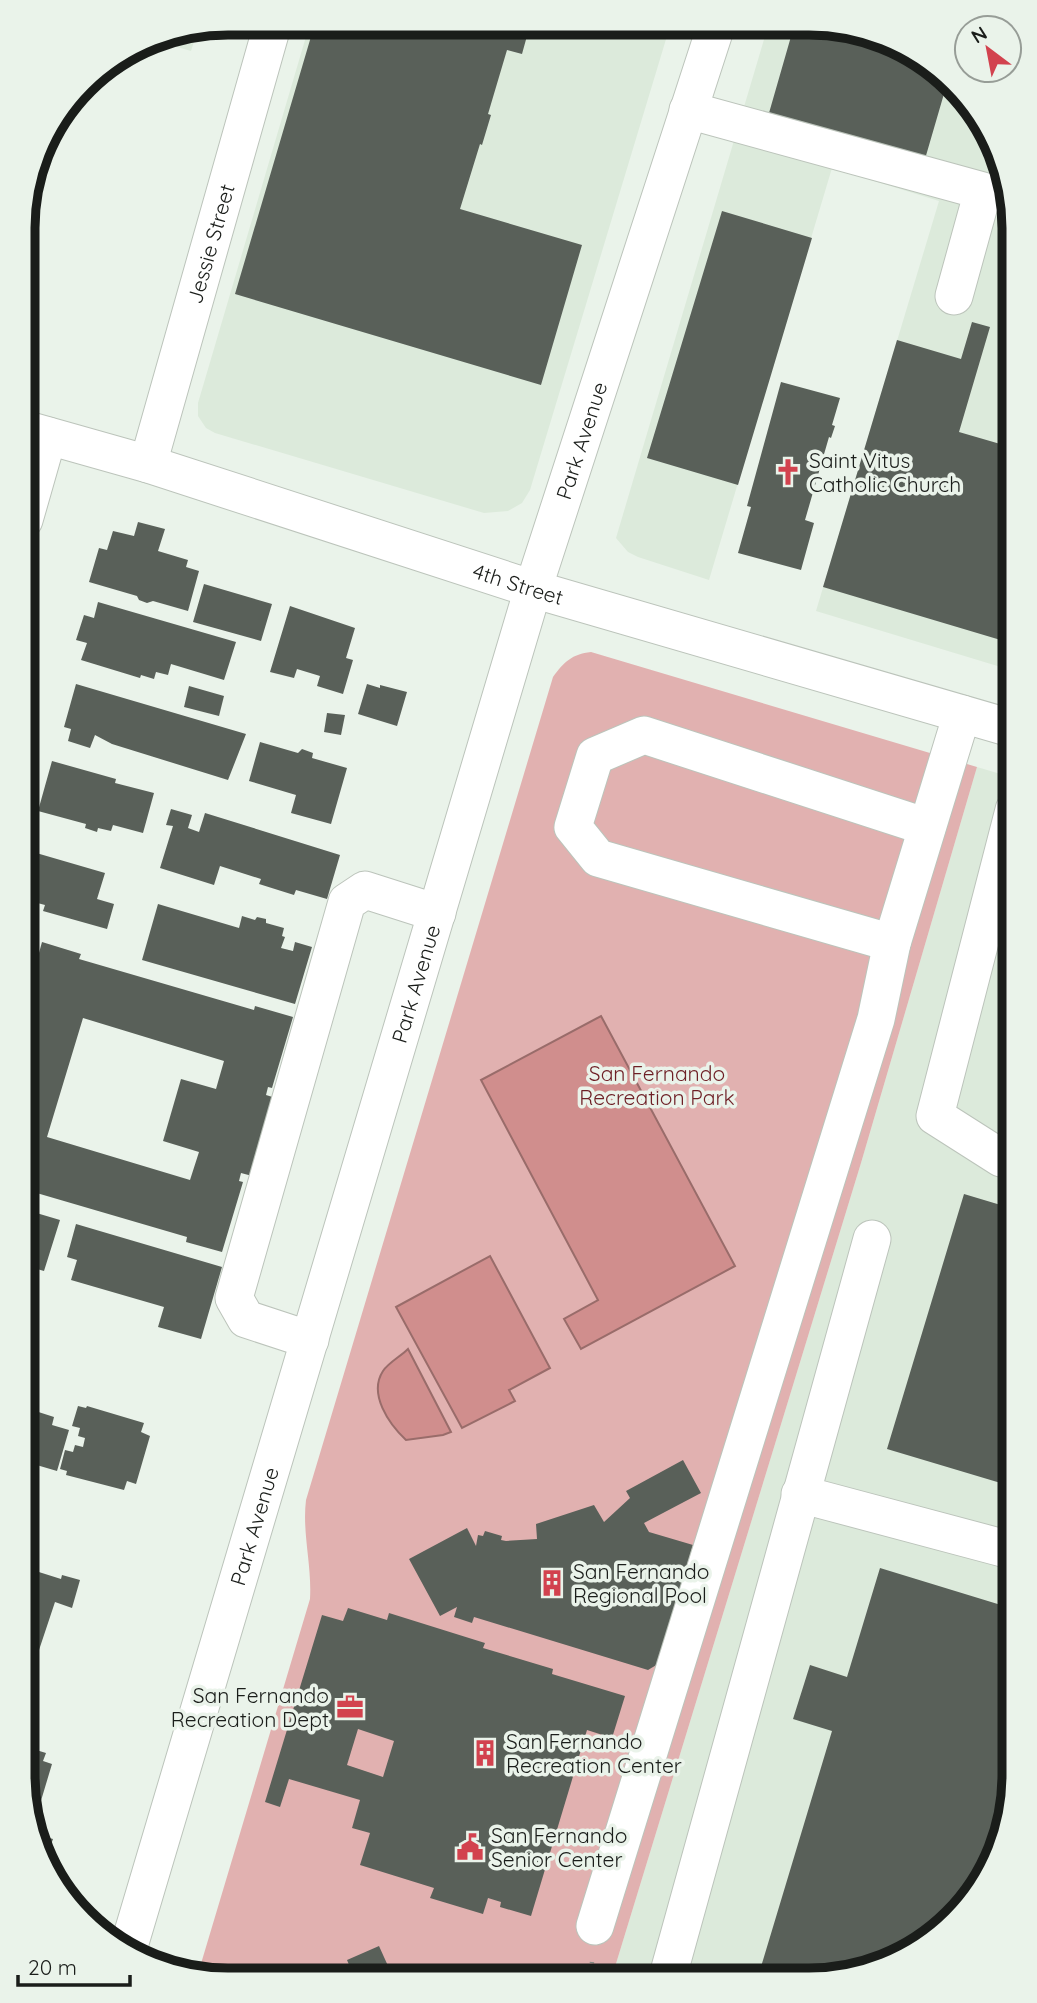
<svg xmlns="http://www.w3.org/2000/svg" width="1037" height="2003" viewBox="0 0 1037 2003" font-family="Quicksand,sans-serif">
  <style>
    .built { fill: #dceadb }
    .green { fill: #e1b1b0 }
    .water { fill: #d08e8d; stroke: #996c6a; stroke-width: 2 }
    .building { fill: #596059; fill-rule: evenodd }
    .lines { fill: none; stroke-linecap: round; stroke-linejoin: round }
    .minor-casing { stroke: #bcc4bb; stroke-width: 39 }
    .path { stroke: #848a84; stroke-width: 4.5; stroke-dasharray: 3.5 5; stroke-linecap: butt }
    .minor { stroke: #fff; stroke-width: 37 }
    .labels { text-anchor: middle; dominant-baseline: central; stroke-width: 7; stroke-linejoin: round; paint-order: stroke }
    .street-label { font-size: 21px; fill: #1a1d1a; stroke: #eaf3ea }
    .poi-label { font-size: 21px; fill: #1a1d1a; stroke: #eaf3ea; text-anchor: start }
    .park-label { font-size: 21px; fill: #6e1f25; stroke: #eaf3ea }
    .rim { fill: none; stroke: #1a1d1a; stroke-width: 9 }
  </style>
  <rect width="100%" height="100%" fill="#eaf3ea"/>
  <path class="built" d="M310,23L670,26L530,490L522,503L508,511L484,513L215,433L206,428L198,416V403Z
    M768,26L848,27L944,74L1003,163L1014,228V671L816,611L939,201L832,168L709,580L638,557L628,552L616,538Z
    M198,29L191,51L150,39V38Z
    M977,767L1014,778V1788L972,1900L923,1945L874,1969L809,1980H611L861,1163Z"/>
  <path class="green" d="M591,652L977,767L861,1163L611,1980L201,1978L197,1977L310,1599C312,1565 302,1533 306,1500L553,677C564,662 572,654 591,652Z"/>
  <path class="water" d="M601,1016L735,1266L581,1349L564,1319L598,1300L481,1080Z
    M490,1256L550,1368L509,1390L515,1401L462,1428L396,1307Z
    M408,1349L451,1432L443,1435L406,1440C389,1424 368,1394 383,1371C388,1363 401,1356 408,1349Z"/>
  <path class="building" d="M315,23L530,25L522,54L507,50L488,114L491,115L482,145L480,144L460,209L582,245L541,385L235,294Z
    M794,26L848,27L944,74L948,80L925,159L769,113Z
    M722,211L812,238L738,485L647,458Z
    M972,322L990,327L959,432L1014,448V644L823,587L897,340L961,359Z
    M781,382L840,398L832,425L835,426L831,438L829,437L805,520L814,523L801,570L738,553L751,507L747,506Z
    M138,522L165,529L158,551L188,560L186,567L199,571L188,611L153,601L147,603L139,600L137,596L89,582L99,548L107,550L113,531L134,536Z
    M204,584L272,604L261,641L193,622Z
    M98,602L236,642L224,680L171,664L168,675L156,672L154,679L141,675L140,678L81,660L87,643L76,640L84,615L94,618Z
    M290,606L355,628L346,658L353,660L343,694L317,686L320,676L297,669L294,678L270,672Z
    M76,684L246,734L228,780L112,744L95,735L90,748L68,741L71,729L64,727Z
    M367,684L380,688V685L407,692L397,726L358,714Z
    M189,686L224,696L219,716L184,707Z
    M327,713L345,715L341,735L324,732Z
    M260,742L298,753L302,749L313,753L312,758L347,768L331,824L291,813L296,795L249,781Z
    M52,761L116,779L115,783L154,793L143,833L113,825L111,831L98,828L97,832L85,828L86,824L38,811Z
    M171,809L192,815L188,828L199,832L205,813L340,855L327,899L296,890L294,895L259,884L261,879L220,866L214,885L160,868L173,826L166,825Z
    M26,850L105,873L97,899L114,904L107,929L43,911L45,905L26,900L31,883L24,881Z
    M158,904L239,928L242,916L255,920L257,917L266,919V923L284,928L282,936L285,937L281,948L293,951L295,942L312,947L295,1004L142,960Z
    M42,942L81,954L79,959L254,1010L255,1006L293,1017L272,1088L268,1087L266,1095L279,1099L256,1177L241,1173L239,1181L243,1182L222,1252L186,1242L187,1237L23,1189L24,1007ZM83,1018L224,1061L216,1089L181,1079L163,1141L199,1152L190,1180L47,1137Z
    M964,1194L1014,1209V1487L887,1449Z
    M23,1209L60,1220L44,1271L23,1265Z
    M76,1224L222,1267L201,1339L158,1327L164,1307L71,1280L77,1260L67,1257Z
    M78,1406L86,1408L87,1406L144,1423L141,1432L150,1436L136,1484L127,1481L124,1490L66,1475L67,1471L60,1469L65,1450L73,1452L75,1445L83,1447L85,1438L78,1436L80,1428L72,1426Z
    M26,1408L54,1417L52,1425L69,1430L57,1471L23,1461V1409L25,1411Z
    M683,1460L701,1493L644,1523L649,1532L693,1545L658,1664L648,1670L474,1617L472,1623L454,1617L457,1607L440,1616L409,1559L467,1528L476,1546L478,1535L483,1536L485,1531L502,1536L501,1540L506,1541L537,1539L536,1524L594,1505L604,1522L630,1498L626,1491Z
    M23,1567L61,1579L62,1575L80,1580L72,1608L55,1602L39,1650L23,1644Z
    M880,1568L1014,1609V1788L999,1853L972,1900L923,1945L874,1969L809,1980H757L832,1731L793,1719L810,1665L847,1677Z
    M348,1608L387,1620L389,1613L485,1643L483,1648L553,1669L552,1674L625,1696L612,1738L587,1730L531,1916L500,1907L501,1902L488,1898L483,1914L430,1898L434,1888L360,1865L370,1833L352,1828L360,1800L289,1779L280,1807L265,1802L322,1615L343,1621ZM358,1729L394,1741L383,1777L347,1765Z
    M23,1746L46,1753L43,1761L52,1764L37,1814L29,1811L23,1775Z
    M32,1833L53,1839L46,1859L34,1840Z
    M379,1946L393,1977L355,1979L347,1960Z"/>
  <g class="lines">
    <defs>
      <g id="minor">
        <path d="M688,110L983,191L954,296"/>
        <path id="s1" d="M24,429L148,464L533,589L1014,729"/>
        <path id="s2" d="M148,464L273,23"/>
        <path d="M24,520L48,436"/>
        <path d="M892,943L598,858L573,827L595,756L644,735L927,827"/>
        <path d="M1014,1161L1001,1158L935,1116L1014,810"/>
        <path d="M310,1340L246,1319L234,1298L347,902L365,890L437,913"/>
        <path d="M800,1494L1014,1551"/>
        <path d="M595,1926L876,1019L892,943L962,714"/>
        <path id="s3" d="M129,1946L533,589L716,26"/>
        <path d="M673,1980L669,1972L872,1239"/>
      </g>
    </defs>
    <use href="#minor" class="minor-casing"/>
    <path class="path" d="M589,1980L592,1962"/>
    <use href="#minor" class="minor"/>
  </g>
  <defs>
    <symbol id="church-bare" viewBox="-9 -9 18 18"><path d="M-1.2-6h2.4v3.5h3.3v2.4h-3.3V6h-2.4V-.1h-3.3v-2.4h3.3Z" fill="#d2424e" stroke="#eaf3ea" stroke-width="2.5" paint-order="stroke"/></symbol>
    <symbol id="building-bare" viewBox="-9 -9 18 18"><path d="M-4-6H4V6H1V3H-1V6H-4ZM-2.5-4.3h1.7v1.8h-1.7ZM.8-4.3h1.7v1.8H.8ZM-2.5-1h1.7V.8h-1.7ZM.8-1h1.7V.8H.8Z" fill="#d2424e" stroke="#eaf3ea" stroke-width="2.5" paint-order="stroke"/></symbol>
    <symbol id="office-bare" viewBox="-9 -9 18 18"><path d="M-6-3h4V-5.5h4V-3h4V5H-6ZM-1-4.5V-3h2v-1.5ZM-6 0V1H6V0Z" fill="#d2424e" stroke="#eaf3ea" stroke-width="2.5" paint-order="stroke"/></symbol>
    <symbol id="civic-bare" viewBox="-9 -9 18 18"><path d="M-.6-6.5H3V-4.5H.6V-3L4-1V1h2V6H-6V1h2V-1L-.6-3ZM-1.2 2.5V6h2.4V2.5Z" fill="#d2424e" stroke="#eaf3ea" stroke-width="2.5" paint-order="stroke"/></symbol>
  </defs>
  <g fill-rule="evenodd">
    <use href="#church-bare" x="769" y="453" width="38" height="38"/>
    <use href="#building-bare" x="533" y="1564" width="38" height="38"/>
    <use href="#office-bare" x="331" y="1688" width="38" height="38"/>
    <use href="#building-bare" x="466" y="1734" width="38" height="38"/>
    <use href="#civic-bare" x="451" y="1828" width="38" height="38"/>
  </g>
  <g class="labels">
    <g class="street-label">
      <text stroke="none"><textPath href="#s2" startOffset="229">Jessie Street</textPath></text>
      <text stroke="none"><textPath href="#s3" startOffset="1572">Park Avenue</textPath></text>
      <text stroke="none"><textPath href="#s1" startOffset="518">4th Street</textPath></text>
      <text stroke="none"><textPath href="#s3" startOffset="1004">Park Avenue</textPath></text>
      <text stroke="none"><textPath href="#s3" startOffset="438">Park Avenue</textPath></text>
    </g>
    <g class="poi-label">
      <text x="809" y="460">Saint Vitus<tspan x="809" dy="24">Catholic Church</tspan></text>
      <text x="573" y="1571">San Fernando<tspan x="573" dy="24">Regional Pool</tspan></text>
      <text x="329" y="1695" text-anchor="end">San Fernando<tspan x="329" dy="24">Recreation Dept</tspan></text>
      <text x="506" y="1741">San Fernando<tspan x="506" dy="24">Recreation Center</tspan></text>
      <text x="491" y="1835">San Fernando<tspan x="491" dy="24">Senior Center</tspan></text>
    </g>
    <g class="park-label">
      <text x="657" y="1073">San Fernando<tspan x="657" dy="24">Recreation Park</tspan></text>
    </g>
  </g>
  <path d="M0 0H1037V2003H0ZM228 35H809A193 193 0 0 1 1002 228V1775A193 193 0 0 1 809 1968H228A193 193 0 0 1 35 1775V228A193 193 0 0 1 228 35Z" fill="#eaf3ea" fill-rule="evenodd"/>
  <path class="rim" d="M228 35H809A193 193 0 0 1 1002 228V1775A193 193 0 0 1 809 1968H228A193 193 0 0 1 35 1775V228A193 193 0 0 1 228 35Z"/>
  <g transform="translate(988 49) rotate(328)"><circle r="33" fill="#eaf3ea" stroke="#979d97" stroke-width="2"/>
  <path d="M0-5L12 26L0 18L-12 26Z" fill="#d2424e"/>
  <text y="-10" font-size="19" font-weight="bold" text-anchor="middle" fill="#1a1d1a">N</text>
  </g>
  <path d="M18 1975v10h112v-10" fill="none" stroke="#1a1d1a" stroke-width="3.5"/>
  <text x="28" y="1975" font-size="21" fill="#1a1d1a" stroke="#eaf3ea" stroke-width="5" paint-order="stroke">20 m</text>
</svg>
